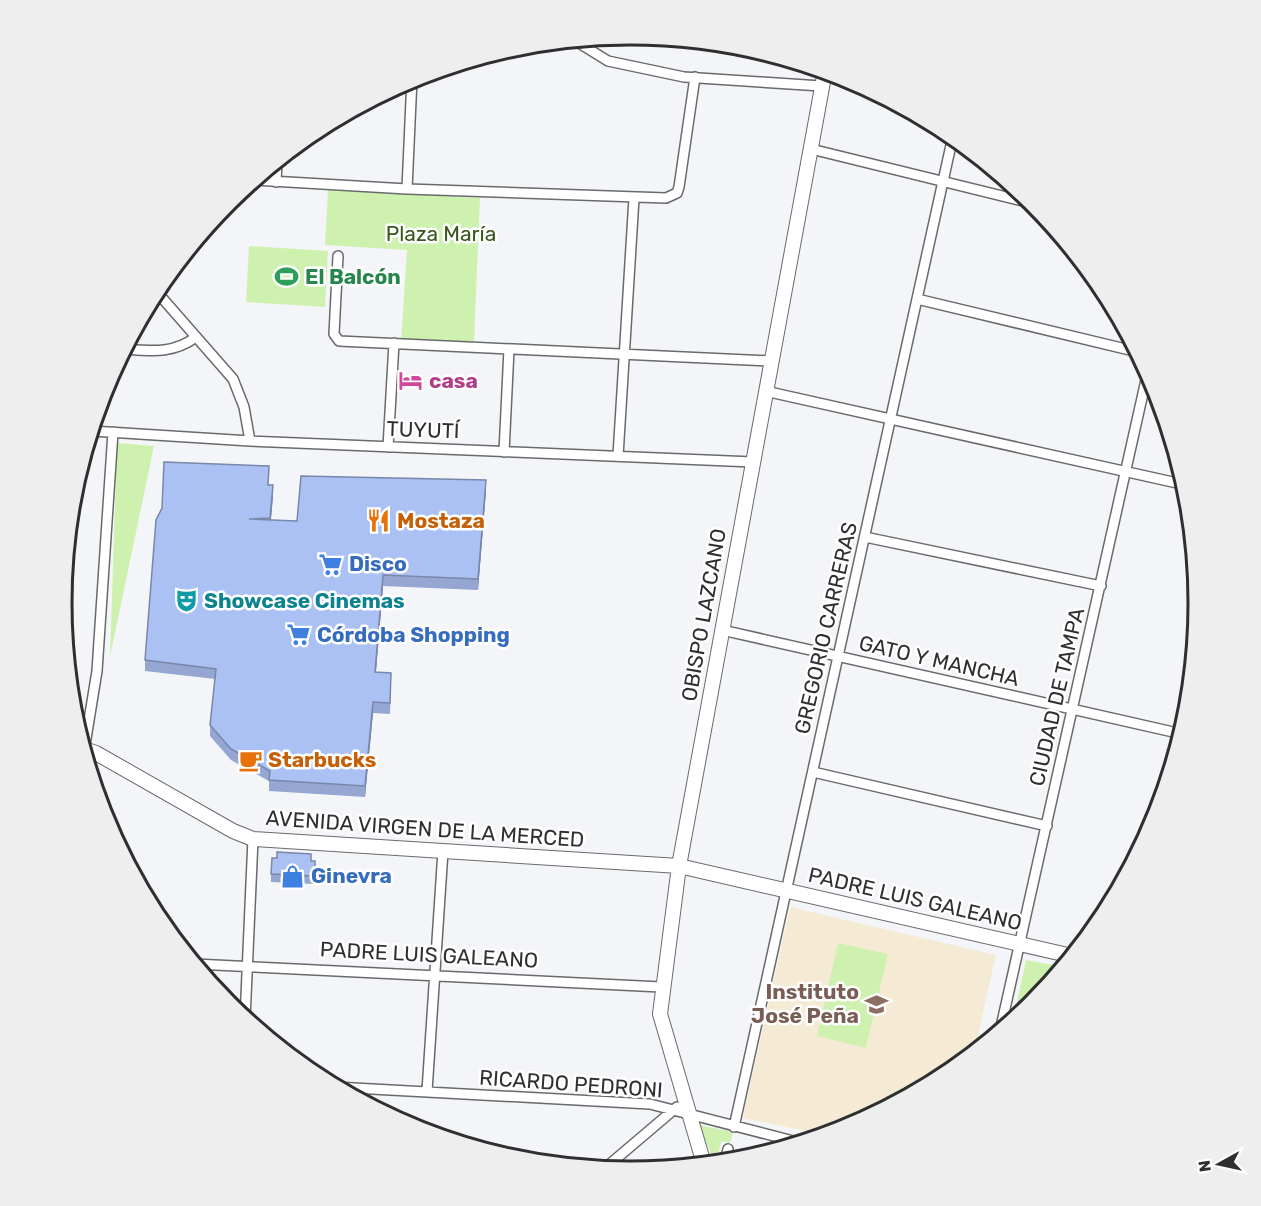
<svg xmlns="http://www.w3.org/2000/svg" width="1261" height="1206" viewBox="0 0 1261 1206" font-family="Rubik,sans-serif">
<rect width="100%" height="100%" fill="#f4f5f8"/>
<path fill="#f5ebd5" d="M 790,907 L 996,955 L 974,1053 L 946,1076 L 848,1128 L 825,1135 L 743,1118 Z"/>
<path fill="#cff1b0" d="M 328,190 L 480,198 L 474,344 L 401,343 L 407,250 L 325,245 Z
M 249,246 L 328,251 L 325,307 L 246,302 Z
M 117,443 L 154,446 L 110,657 Z
M 838,943 L 888,954 L 866,1048 L 817,1036 Z
M 1026,960 L 1063,967 L 1032,1005 L 1013,1021 Z
M 699,1125 L 733,1132 L 730,1143 L 722,1141 L 715,1163 Z"/>
<g fill="none" stroke-linecap="round" stroke-linejoin="round">
<defs>
<path id="minor" d="M 574,40 L 608,61 L 684,77 L 821,86
M 811,149 L 1035,204
M 254,180 L 407,189 L 666,198 L 677,193 L 679,187 L 695,77
M 276,182 L 277,161
M 407,189 L 412,78
M 338,256 L 334,334 L 339,341 L 771,361
M 156,291 L 233,379 L 244,407 L 250,441
M 917,299 L 1138,352
M 125,349 C 152,351 173,354 196,337
M 765,391 L 1186,485
M 92,431 L 250,441 L 753,462
M 388,447 L 394,343
M 504,452 L 509,349
M 618,456 L 634,198
M 865,537 L 1101,586
M 722,630 L 1182,734
M 84,751 L 97,671 L 113,432
M 813,772 L 1047,826
M 195,964 L 661,987
M 245,1019 L 253,839
M 1000,1031 L 1148,371
M 335,1087 L 650,1104 L 801,1143
M 427,1091 L 443,851
M 734,1127 L 953,136
M 725,1162 L 728,1149
M 604,1169 L 677,1107"/>
<path id="secondary" d="M 84,749 L 96,753 L 233,831 L 253,839 L 679,866 L 1072,956
M 704,1164 L 660,1014 L 679,866 L 825,71"/>
</defs>
<use href="#minor" stroke="#696a6c" stroke-width="12"/>
<use href="#secondary" stroke="#696a6c" stroke-width="16"/>
<use href="#minor" stroke="#fff" stroke-width="9"/>
<use href="#secondary" stroke="#fff" stroke-width="14"/>
</g>
<path fill="#94a6d1" d="M 486,491 L 478,590 L 383,586 L 376,672 L 391,684 L 390,714 L 373,713 L 365,797 L 269,791 L 269,781 L 231,760 L 210,736 L 210,725 L 215,679 L 145,671 L 145,660 L 273,496 L 271,520 L 297,521 Z
M 277,858 L 315,861 L 315,884 L 271,882 L 271,874 Z"/>
<path fill="#7887aa" d="M 486,480 L 486,491 L 478,590 L 478,579 Z
M 273,485 L 273,496 L 270,529 L 270,518 Z
M 383,575 L 383,586 L 375,683 L 375,672 Z
M 373,702 L 373,713 L 365,797 L 365,786 Z"/>
<path fill="#acc1f3" stroke="#7887aa" stroke-width="1.5" d="M 164,462 L 269,466 L 268,485 L 273,485 L 270,518 L 249,519 L 297,521 L 301,476 L 486,480 L 478,579 L 383,575 L 375,672 L 391,673 L 390,703 L 373,702 L 365,786 L 269,780 L 270,771 L 231,749 L 210,725 L 216,669 L 145,660 L 156,520 L 162,508 Z
M 277,852 L 311,854 L 311,861 L 315,861 L 315,876 L 271,874 L 272,858 L 277,858 Z"/>
<defs>
<symbol id="stadium-bare" viewBox="-9 -9 18 18"><path d="M0-5a6.5 5 0 1 0 0 10a6.5 5 0 1 0 0-10ZM-3.5-1.8h7v3.6h-7Z" fill="#2e9e5b" stroke="#fff" stroke-width="2.5" paint-order="stroke"/></symbol>
<symbol id="hotel-bare" viewBox="-9 -9 18 18"><path d="M-6-4.5h1.5V1H6V5H4.5V3h-9V5H-6ZM-4 0a1.8 1.8 0 1 1 3.6 0ZM.5 0V-2.5h3Q6-2.5 6 0Z" fill="#d1479c" stroke="#fff" stroke-width="2.5" paint-order="stroke"/></symbol>
<symbol id="restaurant-bare" viewBox="-9 -9 18 18"><path d="M-5-6h1v4h1v-4h1v4h1v-4h1v5L-1.5 .5V6h-2V.5L-5-1ZM5-6V6H3V1.5H1.5Q1.5-4 5-6Z" fill="#e8710a" stroke="#fff" stroke-width="2.5" paint-order="stroke"/></symbol>
<symbol id="supermarket-bare" viewBox="-9 -9 18 18"><path d="M-6-5.5h2.5l.6 2H6L4.5 2H-2.5L-4.4-4H-6ZM-1.5 3.2a1.3 1.3 0 1 0 .1 0ZM3 3.2a1.3 1.3 0 1 0 .1 0Z" fill="#3f7fe0" stroke="#fff" stroke-width="2.5" paint-order="stroke"/></symbol>
<symbol id="theatre-bare" viewBox="-9 -9 18 18"><path d="M-5-5.5Q0-4 5-5.5V0Q5 5 0 6Q-5 5-5 0ZM-3.3-2.5H-1v1.5H-3.3ZM1-2.5H3.3v1.5H1ZM-2.8 1Q0 5.5 2.8 1Z" fill="#0f9aa8" stroke="#fff" stroke-width="2.5" paint-order="stroke"/></symbol>
<symbol id="cafe-bare" viewBox="-9 -9 18 18"><path d="M-5.5-4.5H6V0H3Q3 3.5 0 3.5H-2.5Q-5.5 3.5-5.5 0ZM3-3.2v2h1.7v-2ZM-6 4.5H4V6H-6Z" fill="#e8710a" stroke="#fff" stroke-width="2.5" paint-order="stroke"/></symbol>
<symbol id="shop-bare" viewBox="-9 -9 18 18"><path d="M-5-2.5h2.3a2.7 3.5 0 0 1 5.4 0H5L5.5 6h-11ZM-1.5-2.5h3a1.5 2.3 0 0 0-3 0Z" fill="#3f7fe0" stroke="#fff" stroke-width="2.5" paint-order="stroke"/></symbol>
<symbol id="school-bare" viewBox="-9 -9 18 18"><path d="M0-5L7-2L0 1L-7-2ZM-4 1L0 2.5L4 1V4Q0 6-4 4Z" fill="#8d6e63" stroke="#fff" stroke-width="2.5" paint-order="stroke"/></symbol>
</defs>
<g fill-rule="evenodd">
<use href="#stadium-bare" x="270" y="260" width="33" height="33"/>
<use href="#hotel-bare" x="394" y="364" width="33" height="33"/>
<use href="#restaurant-bare" x="362" y="504" width="33" height="33"/>
<use href="#supermarket-bare" x="314" y="548" width="33" height="33"/>
<use href="#theatre-bare" x="170" y="584" width="33" height="33"/>
<use href="#supermarket-bare" x="282" y="618" width="33" height="33"/>
<use href="#cafe-bare" x="234" y="744" width="33" height="33"/>
<use href="#shop-bare" x="276" y="860" width="33" height="33"/>
<use href="#school-bare" x="860" y="988" width="33" height="33"/>
</g>
<g text-anchor="middle" stroke-width="5" stroke-linejoin="round" paint-order="stroke">
<g font-size="21" fill="#3b561a" stroke="#fff">
<text x="441" y="241">Plaza María</text>
</g>
<g font-size="21" font-weight="bold" fill="#27864d" stroke="#fff" text-anchor="start">
<text x="305" y="284">El Balcón</text>
</g>
<g font-size="21" font-weight="bold" fill="#b23c85" stroke="#fff" text-anchor="start">
<text x="429" y="388">casa</text>
</g>
<g font-size="21" fill="#2f2f30" stroke="#fff">
<text transform="translate(423 430) rotate(2)" y="7">TUYUTÍ</text>
<text transform="translate(704 615) rotate(-80)" y="7">OBISPO LAZCANO</text>
<text transform="translate(826 628) rotate(-77)" y="7">GREGORIO CARRERAS</text>
<text transform="translate(939 661) rotate(13)" y="7">GATO Y MANCHA</text>
<text transform="translate(1057 697) rotate(-77)" y="7">CIUDAD DE TAMPA</text>
<text transform="translate(425 829) rotate(4)" y="7">AVENIDA VIRGEN DE LA MERCED</text>
<text transform="translate(915 899) rotate(13)" y="7">PADRE LUIS GALEANO</text>
<text transform="translate(429 955) rotate(3)" y="7">PADRE LUIS GALEANO</text>
<text transform="translate(571 1084) rotate(4)" y="7">RICARDO PEDRONI</text>
</g>
<g font-size="21" font-weight="bold" fill="#c56008" stroke="#fff" text-anchor="start">
<text x="397" y="528">Mostaza</text>
<text x="268" y="767">Starbucks</text>
</g>
<g font-size="21" font-weight="bold" fill="#366cbe" stroke="#fff" text-anchor="start">
<text x="349" y="571">Disco</text>
<text x="317" y="642">Córdoba Shopping</text>
<text x="311" y="883">Ginevra</text>
</g>
<g font-size="21" font-weight="bold" fill="#0d838f" stroke="#fff" text-anchor="start">
<text x="204" y="608">Showcase Cinemas</text>
</g>
<g font-size="21" font-weight="bold" fill="#785e54" stroke="#fff" text-anchor="end">
<text x="859" y="999">Instituto<tspan x="859" dy="24">José Peña</tspan></text>
</g>
</g>
<path d="M0 0H1261V1206H0ZM72 603a558 558 0 1 1 1116 0a558 558 0 1 1-1116 0Z" fill="#eee" fill-rule="evenodd"/>
<path fill="none" stroke="#2f2f30" stroke-width="3" d="M72 603a558 558 0 1 1 1116 0a558 558 0 1 1-1116 0Z"/>
<g transform="translate(1219 1164) rotate(262)" stroke="#ffffff" stroke-width="4.5" paint-order="stroke">
<path d="M0-4.5L10 22L0 15L-10 22Z" fill="#2f2f30"/>
<text y="-9" font-size="16" font-weight="bold" text-anchor="middle" fill="#2f2f30">N</text>
</g>
</svg>
